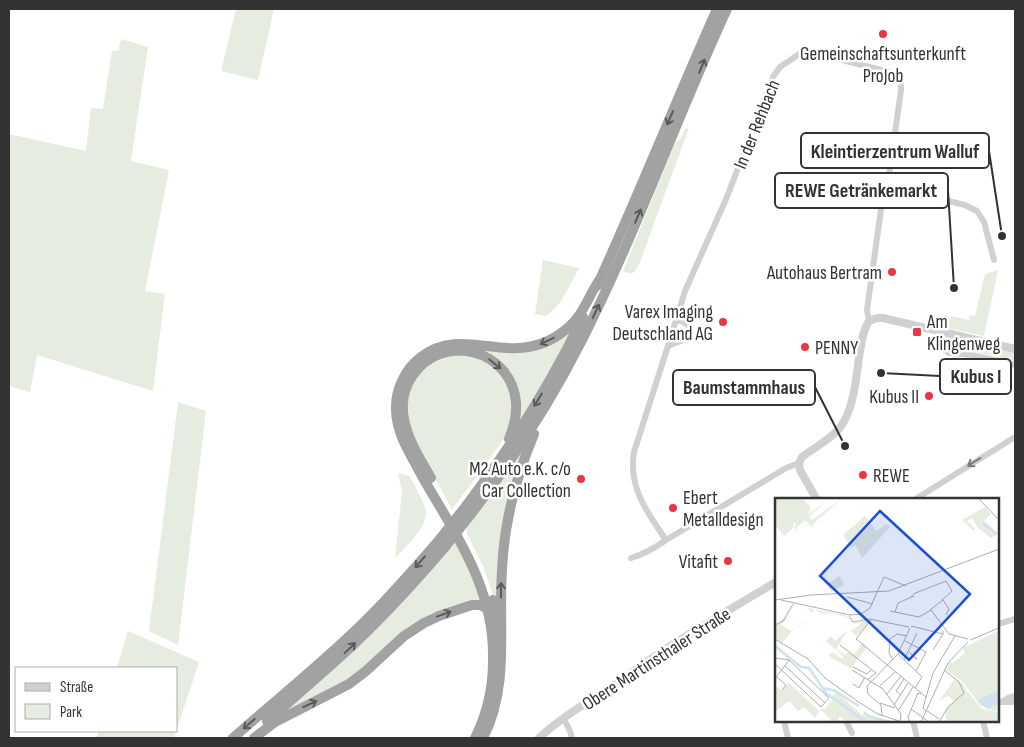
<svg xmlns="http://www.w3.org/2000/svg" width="1024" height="747" viewBox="0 0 1024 747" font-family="'Sofia Sans Condensed',sans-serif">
<rect width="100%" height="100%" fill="#fff"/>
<path fill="#e6ecdf" d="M 236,9 L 274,9 L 258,80 L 221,71 Z
M 121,39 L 148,47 L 131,161 L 169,170 L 145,291 L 165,294 L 153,391 L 37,355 L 30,392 L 9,386 L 9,134 L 86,151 L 91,108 L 103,109 L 112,51 L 118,51 Z
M 689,128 L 640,262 C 635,271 634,277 623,271 L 675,143 L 681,138 L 685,129 Z
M 543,260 L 579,268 C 569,286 563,304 546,316 L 535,314 Z
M 998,270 L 984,336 L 942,327 L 944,322 L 949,323 L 951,316 L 969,320 L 970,315 L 975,316 L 985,274 Z
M 575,324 L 545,380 L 517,426 L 515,386 L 475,349 L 523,351 Z
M 950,338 L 1015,352 L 1015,361 L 974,352 L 949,350 L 947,342 Z
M 452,353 L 483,358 L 505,378 L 514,408 L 508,433 L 477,476 L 452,509 L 412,438 L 405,401 L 419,370 Z
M 178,402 L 206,411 L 178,645 L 149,631 Z
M 522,448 L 524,453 L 497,607 L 484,568 L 467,534 L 466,526 Z
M 398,473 L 410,476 C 414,486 425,502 426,512 C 427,528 405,547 395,558 L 402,492 Z
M 457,540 L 484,603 L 446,610 L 348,681 L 281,716 Z
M 128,631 L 199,662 L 174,738 L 96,738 L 99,731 L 176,731 L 176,668 L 117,668 Z"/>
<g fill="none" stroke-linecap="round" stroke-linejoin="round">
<path stroke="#d0d0d0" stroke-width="6" d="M 676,320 L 685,291 L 727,197 L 773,77 L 780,67 L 789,61 L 799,54 L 811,52 L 889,72 L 898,79 L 901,85 L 901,90 L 887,190
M 869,321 L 867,310 L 883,195 C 885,191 888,188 893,188 L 965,205 L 977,211 L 984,222 L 994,260
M 938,331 L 939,342 L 945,350 L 949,353 L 971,355 L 1015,365
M 914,500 L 1015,437
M 666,540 C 647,512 628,487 634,452 L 668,346 L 686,339 L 691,331 C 690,323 683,321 676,320 L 668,346
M 631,558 C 644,554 655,548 666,540 L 786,468 L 799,463
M 998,624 L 1015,619
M 1003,701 L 1008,698 L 1015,696
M 998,702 L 1015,702
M 564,719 L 570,731 L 572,738
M 784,721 L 788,738
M 846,721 L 852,733
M 913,721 L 917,738
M 983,721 L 987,738"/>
<path stroke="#d0d0d0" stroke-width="8" d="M 817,500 L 800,470 L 799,463 L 802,457 C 814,448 829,440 839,429 C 855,409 856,375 860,351 C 862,340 863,330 869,321 L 877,318 L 883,318 L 1015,349
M 539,738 C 561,717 589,702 614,685 C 628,676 641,665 655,656 C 694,630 735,606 776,582"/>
<path stroke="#a2a2a2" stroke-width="10" d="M 597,286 C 639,194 676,101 717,9
M 431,478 C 421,460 408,441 404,419 C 401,404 404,388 413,375 C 443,332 511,349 516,402 C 517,415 514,427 509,439
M 466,506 C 511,447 551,384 583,317
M 471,514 C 513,460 550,403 581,342 C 636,234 676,119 727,9
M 493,600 L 501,638
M 267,721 C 296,696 325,671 353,645 C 386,614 416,581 445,547
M 233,738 C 276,700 321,664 362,624 C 390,597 415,568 440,539
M 254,738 L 275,722 L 349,684 L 366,671 L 404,636 L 424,623 L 439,616 L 472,605 L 480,605 L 488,609
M 475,738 C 487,714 493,688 493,661 C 495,589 457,537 423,478 C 416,465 409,453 403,440 C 395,421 393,400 402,381 C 406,372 413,363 421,357 C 460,327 500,360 543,343 C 559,337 575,324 583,309 C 589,299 593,289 600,279
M 483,738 C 510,686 498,626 502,570 C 504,522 516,477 534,434"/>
<path stroke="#a2a2a2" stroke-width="10" d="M 440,539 L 466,506
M 445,547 L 471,514"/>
</g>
<defs><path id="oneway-shaft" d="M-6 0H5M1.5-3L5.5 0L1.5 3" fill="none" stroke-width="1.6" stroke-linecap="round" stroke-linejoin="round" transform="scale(1.25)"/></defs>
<g stroke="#5a5a5a">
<use href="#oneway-shaft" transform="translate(702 66) rotate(-67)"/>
<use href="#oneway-shaft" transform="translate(670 118) rotate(113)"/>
<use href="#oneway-shaft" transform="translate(638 216) rotate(-67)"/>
<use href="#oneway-shaft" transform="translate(596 311) rotate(-65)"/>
<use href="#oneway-shaft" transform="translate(547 341) rotate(155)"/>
<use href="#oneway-shaft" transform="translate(495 364) rotate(39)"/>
<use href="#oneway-shaft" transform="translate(538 400) rotate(121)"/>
<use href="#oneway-shaft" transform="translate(420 562) rotate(131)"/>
<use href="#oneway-shaft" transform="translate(501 590) rotate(-90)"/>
<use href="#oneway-shaft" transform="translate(444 614) rotate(-20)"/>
<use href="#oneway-shaft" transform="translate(350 648) rotate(-43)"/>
<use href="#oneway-shaft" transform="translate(310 704) rotate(-25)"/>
<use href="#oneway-shaft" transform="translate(249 724) rotate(139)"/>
</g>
<use stroke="#7a7a7a" href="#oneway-shaft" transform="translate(974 462) rotate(148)"/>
<g fill="#e63946" stroke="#fff" stroke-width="2">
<circle cx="883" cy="34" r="5"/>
<circle cx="892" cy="272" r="5"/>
<circle cx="723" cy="322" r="5"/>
<rect x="912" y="327" width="10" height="10" rx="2.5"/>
<circle cx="805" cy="347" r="5"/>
<circle cx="929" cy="396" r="5"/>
<circle cx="863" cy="475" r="5"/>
<circle cx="581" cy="479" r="5"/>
<circle cx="673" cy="508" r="5"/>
<circle cx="728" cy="561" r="5"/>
</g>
<g text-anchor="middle" stroke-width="5" stroke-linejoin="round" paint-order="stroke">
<g font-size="19" fill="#333" stroke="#fff" text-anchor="end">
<text x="883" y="60" text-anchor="middle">Gemeinschaftsunterkunft<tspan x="883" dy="22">ProJob</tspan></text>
<text x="882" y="279">Autohaus Bertram</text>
<text x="713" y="318">Varex Imaging<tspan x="713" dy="22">Deutschland AG</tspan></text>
<text x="927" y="328" text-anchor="start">Am<tspan x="927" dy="22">Klingenweg</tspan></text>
<text x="815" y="354" text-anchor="start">PENNY</text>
<text x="919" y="403">Kubus II</text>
<text x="571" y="475">M2 Auto e.K. c/o<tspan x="571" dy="22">Car Collection</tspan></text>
<text x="873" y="482" text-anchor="start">REWE</text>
<text x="683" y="504" text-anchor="start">Ebert<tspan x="683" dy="22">Metalldesign</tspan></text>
<text x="718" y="568">Vitafit</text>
</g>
<g font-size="19" fill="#333" stroke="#fff">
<text transform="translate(756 124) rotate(-68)" y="7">In der Rehbach</text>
<text transform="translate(656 658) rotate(-33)" y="7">Obere Martinsthaler Straße</text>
</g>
</g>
<g transform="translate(775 498)">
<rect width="224" height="224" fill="#fff"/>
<path d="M 0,0 L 26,0 L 35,8 L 34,16 L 56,0 L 34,18 L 37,22 L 68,0 L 38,26 L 38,30 L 30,22 L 21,30 L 23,37 L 19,29 L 22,26 L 18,25 L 18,30 L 9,38 L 0,27 ZM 210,9 L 216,16 L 209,22 L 223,36 L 216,40 L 203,30 L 197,20 L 192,23 L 200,31 L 198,32 L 187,22 ZM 90,18 L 101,33 L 111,26 L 115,29 L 87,60 L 80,47 L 76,50 L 68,37 ZM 65,78 L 69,87 L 56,94 L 52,86 ZM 19,107 L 48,113 L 47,115 L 50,115 L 49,113 L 70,117 L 73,119 L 76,124 L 79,125 L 93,122 L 92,128 L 81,138 L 76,133 L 88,124 L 79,126 L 75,123 L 72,119 L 56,115 L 47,116 L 39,111 L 37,115 L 23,130 L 17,122 L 23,129 L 37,115 L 33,110 L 20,107 L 11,117 ZM 11,118 L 13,120 L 6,127 L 17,133 L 7,145 L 0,140 L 0,128 ZM 73,132 L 61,151 L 71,157 L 73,154 L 78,157 L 88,145 L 92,149 L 76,171 L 54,158 L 57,154 L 67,161 L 69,159 L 51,143 L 56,138 L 60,143 ZM 224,132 L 224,212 L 219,213 L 205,207 L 188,184 L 171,172 L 175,164 L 178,165 L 190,155 L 188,150 ZM 179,182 L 187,185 L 192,192 L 190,195 L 193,194 L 207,211 L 224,214 L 224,224 L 171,224 L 170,213 L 179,203 L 173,198 L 164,203 ZM 14,185 L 44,213 L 40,220 L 29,209 L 23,213 L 14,203 L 1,213 L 0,191 L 2,189 L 7,192 ZM 62,195 L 87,217 L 90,215 L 110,224 L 72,224 L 65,218 L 63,221 L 65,224 L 55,224 L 55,220 L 45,211 L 50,211 L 57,202 L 61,204 L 54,199 Z" fill="#e6ecdf"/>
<path d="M 224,192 L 224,198 L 207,206 L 224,199 L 224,206 L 212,211 L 207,207 L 203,202 Z" fill="#cfe2ee"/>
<path fill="none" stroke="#cfe2ee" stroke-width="2.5" d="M 208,26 L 222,36M 0,148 L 26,169 L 34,170 L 51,195 L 91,224M 47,190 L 58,192 L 84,208M 89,214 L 93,218 L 115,224"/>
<path fill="none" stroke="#adadad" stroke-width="1" d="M 203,0 L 224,22M 138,96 L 171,83 L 177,93 L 167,102M 72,99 L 98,106M 0,102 L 36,97 L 114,93 L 224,51M 6,102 L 75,117M 155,112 L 168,102 L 174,111 L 171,117M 115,113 L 144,119 L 156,112 L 174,136 L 193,141M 120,114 L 123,105 L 139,98 L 136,98M 75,117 L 86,116 L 95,110 L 109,79 L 131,88M 74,118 L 78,124 L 94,121 L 134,129M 96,122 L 81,141 L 151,199M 0,127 L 8,123 L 18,106M 136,128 L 168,136 L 168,132M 0,141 L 33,161 L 50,180 L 85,205 L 103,216 L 127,224M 195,142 L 224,130M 130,143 L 151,154 L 141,173M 65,147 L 101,175 L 93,181M 158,152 L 168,136M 134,154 L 140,160 L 142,161 L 136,156M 123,156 L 147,179 L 140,190M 0,160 L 14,162 L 54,200 L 46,209 L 0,166M 118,162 L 114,155 L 115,141 L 122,136 L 132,138M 129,162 L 142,135M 10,168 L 50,205M 78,169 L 92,176 L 97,171M 77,172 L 108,191 L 126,216 L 125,223M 2,179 L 11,187 L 7,192M 0,181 L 14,162M 78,186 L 84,190 L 90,179M 105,188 L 120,174M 112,196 L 126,178M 126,197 L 121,193 L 129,181M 105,205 L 120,210M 119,207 L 133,185M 136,211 L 154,224M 151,212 L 164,221M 123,213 L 138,189M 151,213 L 148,210 L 158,175 L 180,138M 107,217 L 106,207 L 93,196 L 92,188 L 123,156 L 135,130M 135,224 L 133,219 L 143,195 L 146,196M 146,224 L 173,165 L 193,144M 164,224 L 173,209 L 189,195 L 184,184 L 169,172"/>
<path fill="#1d4ed8" fill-opacity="0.15" stroke="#1d4ed8" stroke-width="2.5" d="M 105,13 L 195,96 L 134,162 L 45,78 Z"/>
<rect width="224" height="224" fill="none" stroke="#333" stroke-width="2.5"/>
</g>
<path fill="none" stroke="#333" stroke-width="2" d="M1002 236L989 151M954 288L948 190M881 373L940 376M845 446L815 387"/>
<g fill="#333" stroke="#fff" stroke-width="2">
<circle cx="1002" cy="236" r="5"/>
<circle cx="954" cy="288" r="5"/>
<circle cx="881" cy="373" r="5"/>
<circle cx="845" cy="446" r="5"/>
</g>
<g fill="#fff" stroke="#333" stroke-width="2">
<rect x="801" y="133" width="188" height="35" rx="5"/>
<rect x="775" y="173" width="173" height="35" rx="5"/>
<rect x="940" y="359" width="71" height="35" rx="5"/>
<rect x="673" y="370" width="142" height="35" rx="5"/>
</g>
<g font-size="20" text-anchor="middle" font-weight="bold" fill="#333">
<text x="895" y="158">Kleintierzentrum Walluf</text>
<text x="861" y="197">REWE Getränkemarkt</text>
<text x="976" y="383">Kubus I</text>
<text x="744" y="394">Baumstammhaus</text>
</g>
<rect width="1024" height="747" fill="none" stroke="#333333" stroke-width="20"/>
<rect x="15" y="667" width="162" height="65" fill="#ffffff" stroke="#adadad"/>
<rect x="25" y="683" width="25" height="8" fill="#d0d0d0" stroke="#adadad"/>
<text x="60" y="692" font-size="15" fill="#333333">Straße</text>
<rect x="25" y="704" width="25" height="15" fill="#e6ecdf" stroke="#adadad"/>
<text x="60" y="717" font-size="15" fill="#333333">Park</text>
</svg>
